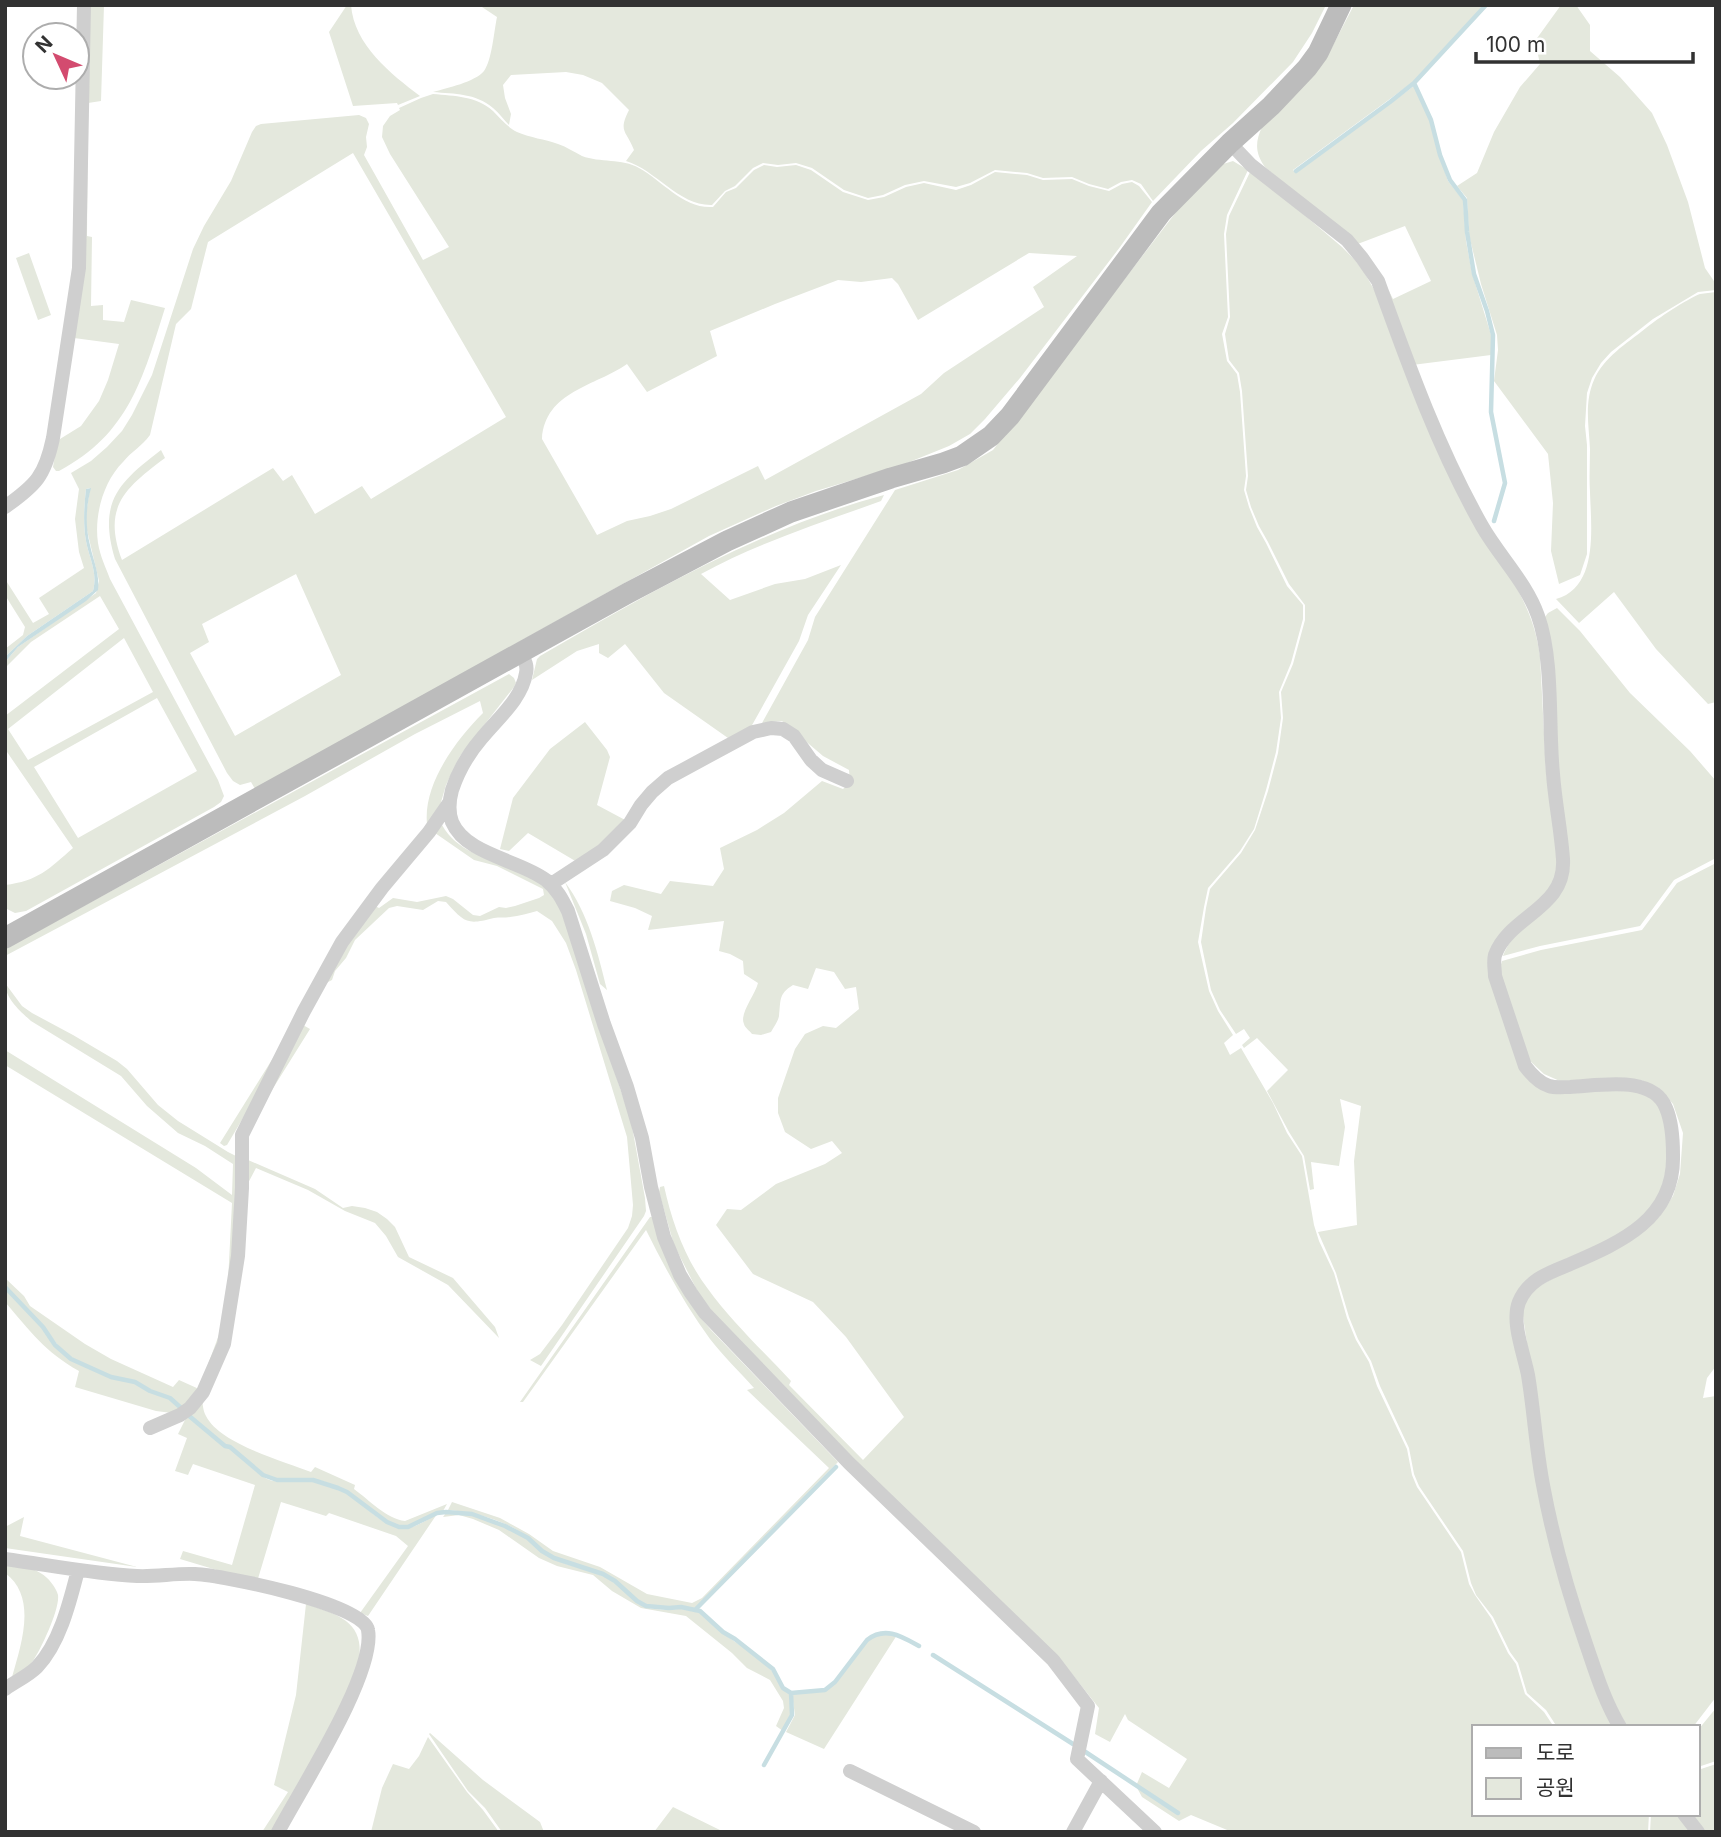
<svg xmlns="http://www.w3.org/2000/svg" width="1721" height="1837" viewBox="0 0 1721 1837" font-family="Inter,'Noto Sans KR',sans-serif">
<rect width="100%" height="100%" fill="#fff"/>
<path fill="#e4e8dd" fill-rule="evenodd" d="M 88,5 L 104,5 L 101,101 L 88,103 L 87,236 L 92,237 L 91,306 L 103,305 L 103,320 L 124,322 L 131,300 L 165,308 C 143,378 129,434 59,471 L 56,471 L 53,467 L 57,444 L 60,439 L 81,426 L 99,401 L 108,380 L 119,344 L 74,338 Z
M 347,5 L 351,5 C 354,45 391,74 420,96 L 398,105 L 397,103 L 353,106 L 329,32 Z
M 479,5 L 1326,5 L 1312,33 L 1293,62 L 1233,123 L 1201,151 L 1153,201 L 1141,184 L 1132,180 L 1121,182 L 1108,189 L 1089,184 L 1072,177 L 1043,178 L 1027,173 L 995,170 L 970,183 L 956,187 L 924,181 L 905,185 L 883,195 L 868,198 L 844,190 L 812,168 L 796,163 L 778,165 L 763,163 L 753,168 L 735,186 L 725,191 L 712,205 C 679,206 656,170 626,161 L 634,150 C 626,130 618,132 629,110 L 602,83 L 583,75 L 566,72 L 511,75 L 503,85 L 505,98 L 511,114 L 509,125 C 504,120 499,113 493,108 C 475,93 455,94 433,92 C 447,88 475,82 484,71 C 492,60 494,31 497,17 Z
M 1354,5 L 1484,5 L 1413,82 L 1293,170 L 1296,173 L 1414,86 L 1430,121 L 1440,157 L 1448,181 L 1463,200 L 1466,241 L 1472,273 L 1492,338 L 1491,355 L 1412,365 L 1388,289 L 1393,299 L 1431,281 L 1405,226 L 1355,245 L 1265,167 C 1255,153 1255,142 1262,127 L 1331,49 Z
M 1561,5 L 1576,5 L 1590,25 L 1590,51 L 1620,77 L 1652,113 L 1667,145 L 1688,202 L 1705,268 L 1716,284 L 1716,290 L 1698,292 L 1653,319 L 1611,352 L 1601,363 L 1592,378 L 1587,393 L 1585,426 L 1587,445 L 1587,554 L 1580,575 L 1559,584 L 1551,551 L 1553,503 L 1548,454 L 1494,381 L 1498,350 L 1497,335 L 1481,284 L 1469,235 L 1467,198 L 1457,186 L 1477,173 L 1494,132 L 1520,87 L 1540,64 L 1535,41 Z
M 433,94 C 455,96 476,96 493,111 C 501,119 507,127 517,132 C 531,138 544,139 558,144 C 567,147 574,152 582,156 C 600,163 622,158 639,168 C 663,181 683,209 713,207 L 726,192 L 736,188 L 754,170 L 764,165 L 777,167 L 796,165 L 811,170 L 843,192 L 868,200 L 884,197 L 906,187 L 924,183 L 956,190 L 971,185 L 995,172 L 1027,175 L 1043,180 L 1072,179 L 1089,186 L 1109,191 L 1122,184 L 1132,182 L 1139,186 L 1152,202 L 1120,247 L 1020,378 L 985,419 L 970,434 L 949,446 L 902,465 L 816,491 L 776,506 L 709,536 L 255,789 L 251,782 L 240,785 L 233,781 L 227,773 L 115,559 C 98,502 118,483 161,450 L 165,458 C 125,488 102,507 122,560 L 273,468 L 283,481 L 292,475 L 315,514 L 362,486 L 371,499 L 506,417 L 353,153 L 208,242 L 191,309 L 176,324 L 150,435 C 142,446 131,452 123,462 C 103,482 94,516 98,543 C 100,556 106,568 110,579 L 218,780 L 224,796 L 221,802 L 214,807 L 26,911 L 15,913 L 5,908 L 5,885 C 38,881 49,869 73,848 L 5,749 L 5,716 L 119,629 L 100,596 L 31,642 L 5,668 L 5,662 L 18,647 L 96,593 L 99,581 L 86,526 L 86,514 L 90,488 L 86,489 C 84,507 83,524 86,541 C 89,558 98,572 93,591 L 27,636 L 5,657 L 5,649 L 23,635 L 25,627 L 5,595 L 5,579 L 33,623 L 49,614 L 39,598 L 84,568 L 79,552 L 75,519 L 79,489 L 71,473 L 91,461 L 107,447 L 122,431 L 132,415 L 152,375 L 193,249 L 204,226 L 231,181 L 252,132 L 256,126 L 261,124 L 359,115 L 366,118 L 369,124 L 366,137 L 367,147 L 364,155 L 423,260 L 449,247 L 390,154 L 382,137 L 383,126 L 390,116 L 400,110 L 399,108 L 421,98 ZM 1029,253 L 1077,256 L 1033,287 L 1044,307 L 944,373 L 921,394 L 765,480 L 758,466 L 671,509 L 650,516 L 627,521 L 597,535 L 542,439 C 545,391 596,386 627,364 L 647,392 L 717,356 L 710,331 L 775,304 L 838,280 L 861,282 L 892,278 L 898,284 L 918,320 ZM 296,574 L 341,675 L 235,736 L 190,653 L 209,642 L 202,624 ZM 124,638 L 153,692 L 28,760 L 8,729 ZM 157,698 L 197,771 L 78,838 L 34,767 Z
M 1233,161 L 1248,170 L 1227,215 L 1224,234 L 1228,317 L 1222,334 L 1227,361 L 1237,374 L 1240,392 L 1246,476 L 1244,490 L 1249,507 L 1257,527 L 1266,543 L 1287,586 L 1303,605 L 1303,619 L 1291,663 L 1279,692 L 1281,718 L 1276,752 L 1266,790 L 1254,829 L 1240,851 L 1208,888 L 1204,907 L 1198,942 L 1209,991 L 1218,1011 L 1233,1035 L 1224,1043 L 1230,1055 L 1241,1048 L 1273,1103 L 1287,1133 L 1302,1156 L 1314,1225 L 1319,1241 L 1334,1273 L 1347,1318 L 1356,1340 L 1369,1362 L 1377,1386 L 1407,1449 L 1412,1475 L 1417,1487 L 1461,1552 L 1469,1584 L 1475,1595 L 1491,1618 L 1508,1653 L 1516,1664 L 1525,1694 L 1544,1712 L 1554,1727 L 1474,1727 L 1474,1814 L 1649,1814 L 1648,1832 L 1232,1832 L 1191,1815 L 1179,1821 L 1142,1797 L 1136,1786 L 1142,1772 L 1169,1788 L 1187,1759 L 1128,1720 L 1125,1714 L 1110,1742 L 1095,1734 L 1099,1708 L 1068,1669 L 859,1464 L 718,1319 L 699,1294 L 674,1245 L 659,1192 L 660,1187 L 664,1186 C 672,1222 685,1259 708,1289 C 732,1322 763,1351 791,1381 L 789,1385 L 863,1460 L 904,1417 L 846,1337 L 813,1302 L 753,1274 L 716,1225 L 727,1209 L 741,1210 L 776,1184 L 825,1164 L 842,1153 L 832,1141 L 811,1149 L 785,1132 L 778,1113 L 778,1098 L 795,1049 L 805,1034 L 823,1026 L 836,1028 L 859,1009 L 856,987 L 845,989 L 834,972 L 816,968 L 808,989 L 793,985 C 778,994 781,1001 779,1016 C 778,1021 774,1027 771,1032 L 761,1035 L 752,1034 C 749,1030 745,1028 744,1024 C 739,1014 755,995 758,983 L 744,974 L 743,961 L 730,954 L 719,951 L 724,921 L 648,930 L 652,916 L 635,908 L 610,901 L 612,891 L 624,885 L 661,894 L 670,881 L 713,886 L 724,869 L 720,848 L 757,830 L 784,813 L 822,781 L 843,789 L 850,782 L 849,770 L 823,756 L 782,721 L 762,723 L 808,640 L 815,617 L 895,490 L 958,470 L 993,450 L 1180,207 L 1220,165 Z
M 1251,170 L 1342,247 L 1355,260 L 1364,272 L 1380,300 L 1508,572 C 1525,603 1535,621 1540,656 L 1546,772 L 1558,848 L 1556,883 L 1491,950 L 1536,1083 L 1631,1090 L 1652,1096 L 1666,1118 L 1669,1175 L 1657,1200 L 1633,1227 L 1517,1293 L 1538,1486 L 1615,1727 L 1557,1727 L 1546,1710 L 1527,1693 L 1518,1663 L 1510,1652 L 1493,1617 L 1476,1595 L 1471,1583 L 1463,1551 L 1419,1486 L 1414,1474 L 1409,1448 L 1380,1386 L 1371,1361 L 1358,1339 L 1349,1317 L 1336,1273 L 1318,1232 L 1357,1225 L 1354,1161 L 1361,1106 L 1340,1099 L 1345,1127 L 1339,1166 L 1311,1162 L 1314,1189 L 1310,1190 L 1304,1156 L 1289,1132 L 1267,1091 L 1288,1070 L 1257,1038 L 1244,1048 L 1242,1045 L 1250,1038 L 1244,1029 L 1236,1034 L 1220,1010 L 1211,990 L 1201,942 L 1206,908 L 1210,889 L 1241,853 L 1255,830 L 1268,791 L 1278,753 L 1283,718 L 1281,692 L 1293,664 L 1305,620 L 1305,605 L 1289,584 L 1268,542 L 1259,526 L 1251,507 L 1246,490 L 1248,476 L 1242,391 L 1239,373 L 1229,360 L 1225,334 L 1230,317 L 1226,234 L 1229,216 Z
M 29,253 L 51,315 L 38,320 L 16,258 Z
M 1716,292 L 1716,702 L 1708,704 L 1656,649 L 1614,592 L 1579,623 L 1556,599 C 1599,587 1591,527 1590,492 C 1589,477 1590,463 1590,449 C 1589,426 1584,403 1594,380 C 1604,357 1626,344 1646,328 C 1657,319 1687,299 1700,294 C 1705,293 1711,293 1716,292 Z
M 884,495 L 881,501 C 821,523 757,543 701,574 L 730,600 L 775,584 L 805,579 L 841,565 L 808,615 L 799,641 L 751,727 L 728,738 L 664,693 L 625,644 L 608,658 L 599,653 L 599,644 L 577,651 L 532,680 L 537,659 L 540,656 C 649,593 761,528 884,495 Z
M 1557,608 L 1580,631 L 1630,693 L 1690,751 L 1716,781 L 1716,858 L 1674,880 L 1640,926 L 1540,946 L 1503,956 C 1511,933 1542,909 1559,891 L 1558,772 L 1545,617 L 1548,613 Z
M 509,674 L 514,678 L 516,683 L 514,687 L 460,756 L 446,785 L 439,809 L 427,824 C 423,784 456,740 483,713 L 480,701 L 415,734 L 305,796 L 5,956 L 5,949 Z
M 585,722 L 607,750 L 610,757 L 597,805 L 627,821 L 616,835 L 577,862 L 528,833 L 509,851 L 500,849 L 513,798 L 550,749 Z
M 442,825 C 462,860 504,859 535,878 C 544,883 551,894 558,901 L 631,1121 L 645,1198 L 646,1211 L 644,1216 L 541,1366 L 530,1360 L 540,1354 L 562,1325 L 628,1228 L 632,1216 L 633,1205 L 627,1137 L 576,970 L 566,943 L 552,921 L 537,911 C 529,913 519,916 510,917 C 505,918 499,917 494,918 C 467,925 465,923 446,902 L 438,901 L 423,910 L 397,906 L 389,908 L 355,940 L 346,958 L 335,971 L 332,980 L 326,983 L 344,950 L 375,906 L 379,908 L 393,898 L 417,902 L 446,896 L 453,899 L 473,915 L 480,916 L 499,907 L 506,908 L 515,906 L 539,898 L 544,895 L 543,889 L 497,866 L 474,860 L 435,833 Z
M 1716,863 L 1716,1366 L 1707,1378 L 1703,1398 L 1716,1396 L 1716,1697 L 1693,1727 L 1626,1727 L 1604,1681 L 1554,1523 L 1522,1310 L 1531,1291 L 1659,1217 L 1673,1196 L 1680,1174 L 1683,1133 L 1673,1104 L 1659,1088 L 1641,1080 L 1562,1082 L 1544,1074 L 1529,1060 L 1501,976 L 1500,968 L 1502,961 L 1541,950 L 1642,930 L 1677,883 Z
M 565,882 C 588,913 598,953 607,990 L 600,984 L 586,934 Z
M 5,983 L 22,1006 L 32,1013 L 73,1035 L 117,1061 L 127,1069 L 158,1105 L 178,1121 L 228,1152 L 238,1157 C 241,1176 238,1197 237,1217 C 234,1270 232,1311 213,1361 C 206,1378 198,1395 184,1407 L 181,1407 L 170,1397 L 150,1390 L 135,1381 L 111,1376 L 82,1364 L 64,1353 L 43,1326 L 5,1286 L 5,1278 L 24,1296 L 30,1306 L 85,1344 L 111,1359 L 173,1387 L 179,1380 L 199,1389 L 224,1321 L 228,1282 L 232,1203 L 5,1065 L 5,1050 L 196,1168 L 232,1195 L 233,1164 L 205,1146 L 178,1133 L 147,1106 L 121,1076 L 31,1021 C 20,1011 5,998 5,983 Z
M 303,1025 L 310,1029 L 247,1130 Z
M 283,1042 L 246,1113 L 227,1145 L 224,1146 L 220,1143 Z
M 248,1160 L 315,1189 L 343,1208 L 352,1206 L 365,1208 L 377,1212 L 387,1219 L 395,1227 L 409,1257 L 453,1278 L 495,1327 L 499,1338 L 448,1285 L 398,1257 L 386,1236 L 375,1223 L 345,1211 L 308,1190 L 256,1168 L 246,1187 Z
M 650,1217 L 652,1217 L 700,1317 L 711,1330 L 838,1462 L 694,1609 C 678,1605 661,1610 646,1604 C 632,1599 624,1585 611,1578 C 594,1568 574,1566 555,1558 C 545,1553 538,1545 529,1538 C 507,1521 476,1512 448,1510 L 452,1502 L 500,1518 L 529,1534 L 553,1551 L 600,1567 L 647,1594 L 692,1603 L 702,1598 L 829,1468 L 747,1390 L 754,1388 C 740,1372 723,1356 710,1339 C 685,1305 665,1268 646,1230 L 523,1402 L 520,1402 Z
M 5,1289 L 42,1328 L 54,1346 L 70,1360 L 110,1378 L 134,1383 L 150,1392 L 169,1399 L 179,1408 L 172,1413 L 156,1411 L 75,1387 L 79,1371 C 45,1352 30,1331 5,1302 Z
M 202,1400 C 203,1405 203,1411 206,1416 C 220,1444 283,1461 311,1472 L 315,1467 L 355,1485 L 354,1489 C 369,1500 387,1519 405,1521 L 447,1504 L 443,1511 C 429,1513 417,1527 403,1526 C 377,1524 361,1496 339,1487 C 331,1484 321,1480 313,1479 C 299,1477 284,1480 269,1478 L 263,1474 L 231,1446 L 226,1445 L 189,1414 Z
M 187,1416 L 224,1447 L 230,1448 C 234,1453 262,1477 267,1479 C 279,1484 293,1481 306,1481 C 317,1480 332,1486 342,1491 C 363,1501 378,1525 402,1528 C 415,1529 426,1520 437,1514 L 368,1616 L 360,1613 L 408,1546 L 396,1536 L 329,1513 L 326,1516 L 281,1502 L 257,1582 L 180,1559 L 183,1551 L 232,1565 L 255,1485 L 193,1464 L 188,1475 L 175,1471 L 187,1438 L 178,1434 Z
M 446,1513 C 474,1513 503,1522 527,1539 C 535,1545 542,1553 552,1558 C 571,1568 593,1569 612,1581 C 624,1589 632,1602 646,1607 C 663,1613 682,1605 699,1612 C 706,1615 713,1625 719,1630 C 735,1643 755,1654 770,1669 C 778,1677 780,1687 789,1694 L 791,1714 L 783,1731 L 776,1726 L 784,1708 L 783,1701 L 770,1680 L 747,1668 L 732,1653 L 686,1616 L 641,1608 L 612,1591 L 593,1575 L 557,1566 L 539,1558 L 499,1530 L 473,1519 L 459,1515 L 443,1517 Z
M 24,1517 L 20,1536 L 137,1567 L 5,1548 L 5,1527 Z
M 5,1563 C 22,1565 43,1569 53,1585 C 55,1588 57,1591 58,1595 C 60,1609 41,1649 33,1661 C 28,1668 20,1673 12,1677 C 21,1645 38,1597 5,1573 Z
M 306,1604 C 326,1611 355,1617 359,1642 C 361,1653 358,1666 357,1677 L 275,1832 L 262,1832 L 288,1792 L 274,1785 L 296,1695 Z
M 884,1634 L 897,1635 L 824,1749 L 786,1732 L 795,1715 L 792,1694 L 826,1691 L 836,1682 L 867,1641 L 873,1637 Z
M 1716,1708 L 1716,1761 L 1698,1767 L 1698,1730 Z
M 430,1733 L 483,1780 L 540,1822 L 544,1832 L 502,1832 L 485,1808 L 468,1791 L 429,1734 Z
M 428,1737 L 467,1792 L 483,1810 L 499,1832 L 371,1832 L 382,1788 L 393,1764 L 409,1769 L 419,1756 Z
M 1716,1764 L 1716,1832 L 1706,1832 L 1692,1814 L 1698,1814 L 1698,1770 Z
M 673,1807 L 724,1832 L 654,1832 Z
M 1651,1814 L 1680,1814 L 1694,1832 L 1650,1832 Z"/>
<path fill="#c7dee2" d="M 91,488 C 86,507 85,525 90,545 C 93,560 100,574 98,590 L 86,601 L 18,647 L 5,662 L 5,657 L 27,636 L 93,591 C 98,572 89,558 86,541 C 83,524 84,506 86,489 Z"/>
<g fill="none" stroke-linecap="round" stroke-linejoin="round">
<path stroke="#c7dee2" stroke-width="4.5" d="M 1414,83 L 1431,120 L 1440,155 L 1450,180 L 1465,200 L 1467,232 L 1474,274 L 1487,311 L 1493,335 L 1491,412 L 1505,483 L 1494,521
M 1296,171 L 1390,102 L 1414,83 L 1486,5
M 5,1287 L 43,1327 L 55,1345 L 71,1359 L 111,1377 L 135,1382 L 150,1391 L 170,1398 L 180,1407
M 188,1415 L 225,1446 L 230,1447 L 263,1475 L 277,1480 L 313,1480 L 338,1488 L 347,1492 L 387,1522 L 399,1527 L 408,1527 L 437,1513 L 446,1512 L 472,1514 L 505,1526 L 528,1538 L 542,1551 L 554,1558 L 603,1574 L 615,1581 L 637,1601 L 646,1606 L 669,1608 L 681,1607 L 700,1611 L 723,1632 L 735,1639 L 773,1669 L 783,1688 L 791,1693 L 825,1690 L 835,1682 L 867,1640 C 885,1626 901,1636 919,1646
M 695,1610 L 836,1467
M 933,1655 L 1073,1744
M 1084,1751 L 1178,1813
M 764,1765 L 792,1715 L 791,1693"/>
<path stroke="#cfcfcf" stroke-width="14" d="M 1230,143 L 1251,165 L 1347,240 L 1362,258 L 1378,281 C 1408,364 1438,448 1482,526 C 1499,556 1526,582 1538,616 C 1554,661 1548,726 1553,774 C 1555,802 1561,830 1563,859 C 1566,909 1510,915 1495,955 C 1493,962 1495,969 1495,976 L 1525,1066 C 1531,1074 1539,1083 1549,1086 C 1555,1088 1563,1087 1570,1087 C 1598,1086 1653,1074 1666,1108 C 1672,1122 1673,1141 1673,1155 C 1675,1220 1619,1243 1568,1265 C 1548,1273 1528,1280 1519,1302 C 1511,1322 1524,1354 1528,1375 C 1534,1411 1536,1449 1543,1485 C 1553,1539 1568,1592 1586,1644 C 1596,1673 1604,1700 1620,1727
M 5,507 C 36,485 45,476 53,438 L 79,268 L 84,5
M 521,653 C 524,659 528,665 526,673 C 522,699 497,719 481,739 C 469,753 458,772 452,790 C 449,801 448,811 452,822 C 466,855 520,860 546,880 C 557,889 562,899 568,911 L 604,1024 L 627,1087 L 642,1138 L 651,1187 L 664,1237 L 680,1275 L 691,1293 L 705,1313 L 849,1463 L 1053,1660 L 1088,1706 L 1077,1759 L 1155,1832
M 551,884 L 603,850 L 630,823 L 641,805 L 652,792 L 668,778 L 753,732 L 771,728 L 783,729 L 794,736 L 811,760 L 822,770 L 847,781
M 150,1428 L 180,1415 L 190,1408 L 203,1392 L 224,1344 L 238,1256 L 242,1188 L 242,1135 L 304,1011 L 342,942 L 382,888 L 429,832 L 449,803
M 5,1559 C 49,1565 93,1574 137,1576 C 156,1577 176,1573 195,1574 C 222,1575 364,1604 368,1630 C 376,1673 300,1790 278,1832
M 5,1689 C 16,1681 28,1676 37,1667 C 60,1643 70,1601 78,1570
M 850,1771 L 974,1832
M 1684,1814 L 1698,1832
M 1073,1832 L 1101,1781"/>
<path stroke="#bcbcbc" stroke-width="21" d="M 5,938 L 628,593 L 727,541 L 791,512 L 891,478 L 943,463 L 962,456 L 991,436 L 1010,416 L 1161,213 L 1230,143 L 1271,106 L 1307,68 L 1318,53 L 1341,5"/>
</g>
<rect width="1721" height="1837" fill="none" stroke="#323232" stroke-width="14"/>
<rect x="1472" y="1725" width="228" height="91" fill="#ffffff" stroke="#adadad" stroke-width="2"/>
<rect x="1486" y="1748" width="35" height="10" fill="#bcbcbc" stroke="#adadad" stroke-width="2"/>
<text x="1536" y="1760" font-size="21" fill="#323232">도로</text>
<rect x="1486" y="1778" width="35" height="21" fill="#e4e8dd" stroke="#adadad" stroke-width="2"/>
<text x="1536" y="1795" font-size="21" fill="#323232">공원</text>
<g transform="translate(56 56) rotate(314)"><circle r="33" fill="#ffffff" stroke="#adadad" stroke-width="2"/>
<path d="M0-5L12 26L0 18L-12 26Z" fill="#d34b6f"/>
<text y="-10" font-size="19" font-weight="bold" text-anchor="middle" fill="#323232">N</text>
</g>
<path d="M1476 52v10h217v-10" fill="none" stroke="#323232" stroke-width="3.5"/>
<text x="1486" y="52" font-size="21" fill="#323232" stroke="#ffffff" stroke-width="5" paint-order="stroke">100 m</text>
</svg>
